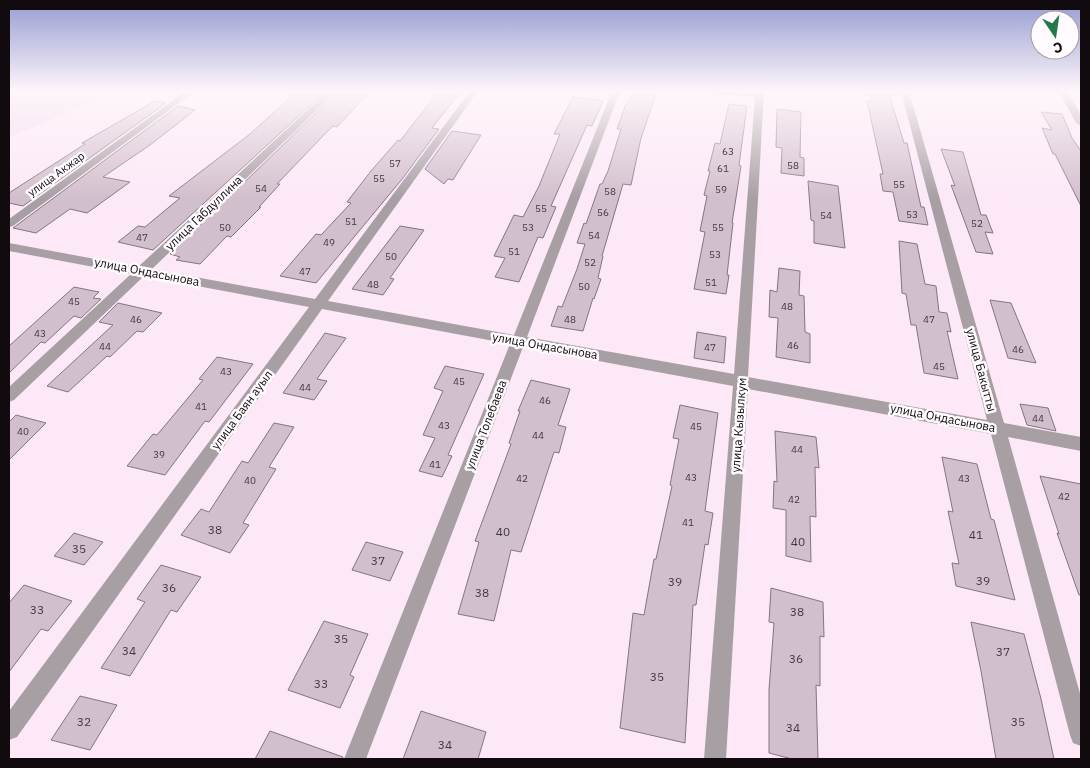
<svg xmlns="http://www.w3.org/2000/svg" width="1090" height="768" viewBox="0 0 1090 768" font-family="'IBM Plex Sans',sans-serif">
<rect width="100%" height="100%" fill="#fce8f7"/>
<path fill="#f3d9ec" d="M 9,91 L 120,91 L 9,137 Z"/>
<path fill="#d2bfcd" stroke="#867481" d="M 298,91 L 326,91 L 153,250 L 118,242 L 138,226 L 145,227 L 180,198 L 169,196 L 250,134 Z
M 339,91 L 370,91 L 337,127 L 333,126 L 323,136 L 277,184 L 280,184 L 259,207 L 261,207 L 231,237 L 227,236 L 200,264 L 176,260 L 180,257 L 170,254 Z
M 439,91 L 461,91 L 432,128 L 439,129 L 403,178 L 316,283 L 280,276 L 316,234 L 321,235 L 351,203 L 347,202 L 371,171 L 398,140 L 400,141 Z
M 633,91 L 657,91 L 641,138 L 631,185 L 623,184 L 602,256 L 603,256 L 598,278 L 601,279 L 594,299 L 593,298 L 583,331 L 551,326 L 558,306 L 562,307 L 577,269 L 585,244 L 577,243 L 584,223 L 586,224 L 600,184 L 602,184 L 608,171 L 621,129 L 617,129 L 626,104 L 628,104 Z
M 868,91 L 888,91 L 904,143 L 907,143 L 921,207 L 924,207 L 928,225 L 899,221 L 893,192 L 883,191 L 880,174 L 883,174 L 867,101 L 872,101 Z
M 573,97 L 603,101 L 592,126 L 587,125 L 551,206 L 556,207 L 543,238 L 538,237 L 519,282 L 495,277 L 505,258 L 494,256 L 514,215 L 523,217 L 539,186 L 560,134 L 554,134 Z
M 155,101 L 166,103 L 23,206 L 9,203 L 9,193 L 85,144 L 82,143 Z
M 729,104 L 747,106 L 739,165 L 741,166 L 732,223 L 733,223 L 727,275 L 729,275 L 726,294 L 694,289 L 705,232 L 700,231 L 707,196 L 704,195 L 710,171 L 708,171 L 715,143 L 720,144 Z
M 178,106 L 195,110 L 150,145 L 103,177 L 130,182 L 87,213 L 70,209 L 36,233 L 13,228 Z
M 777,109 L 801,112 L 800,157 L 804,158 L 804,176 L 781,173 L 782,148 L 776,147 Z
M 1041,112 L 1062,114 L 1072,138 L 1081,151 L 1081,206 L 1055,154 L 1053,154 L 1042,128 L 1052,130 Z
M 452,131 L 481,135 L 453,180 L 448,179 L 444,184 L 425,169 Z
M 941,149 L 963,152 L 981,215 L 986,215 L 993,233 L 985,232 L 993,254 L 976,252 L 951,185 L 955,186 Z
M 808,181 L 838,186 L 845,248 L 814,243 L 814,221 L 811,220 Z
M 400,226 L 424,230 L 390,278 L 394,279 L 383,295 L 352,289 Z
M 899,241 L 917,244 L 925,284 L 936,286 L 939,312 L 947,313 L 951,332 L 947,331 L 958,379 L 924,373 L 916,325 L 911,325 L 906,294 L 902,293 Z
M 779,268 L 800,271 L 799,295 L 804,296 L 805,332 L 810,334 L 810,363 L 776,357 L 778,318 L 769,317 L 770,290 L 777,292 Z
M 74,287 L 99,292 L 93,298 L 101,299 L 81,318 L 74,316 L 45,343 L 41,342 L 9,373 L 9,346 Z
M 990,300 L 1011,303 L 1036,363 L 1008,358 Z
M 118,303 L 162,313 L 143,332 L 137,331 L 110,357 L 107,356 L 68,392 L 47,386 L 113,325 L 99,322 Z
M 697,332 L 726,337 L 724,363 L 694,358 Z
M 325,333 L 346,338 L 317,379 L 327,381 L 314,400 L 283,393 Z
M 217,357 L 253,364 L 209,422 L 205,421 L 165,475 L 127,466 L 153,434 L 157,435 L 203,380 L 199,379 Z
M 445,366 L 484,374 L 448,455 L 452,456 L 442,477 L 419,471 L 435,438 L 423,435 L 443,391 L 434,388 Z
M 531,380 L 570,389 L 558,425 L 566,427 L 559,453 L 554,452 L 521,552 L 511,550 L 494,621 L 458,614 L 479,542 L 475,541 L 511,444 L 509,443 L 520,411 L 518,411 Z
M 1020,404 L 1048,408 L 1056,431 L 1027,425 Z
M 680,405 L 718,413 L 705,511 L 713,513 L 708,545 L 705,544 L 696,605 L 693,605 L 685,743 L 620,728 L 633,613 L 644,615 L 654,559 L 656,559 L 672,486 L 670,485 L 679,439 L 673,438 Z
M 16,415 L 46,423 L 9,460 L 9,422 Z
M 274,423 L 294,427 L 269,467 L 276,469 L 243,523 L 249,525 L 230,553 L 181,535 L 201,509 L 209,512 L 242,461 L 248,463 Z
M 775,431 L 816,437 L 819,468 L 815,467 L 816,517 L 810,516 L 811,562 L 786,556 L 786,510 L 773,508 L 774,481 L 777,482 Z
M 942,457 L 977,464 L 991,519 L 994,520 L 1015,600 L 956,586 L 952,563 L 959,564 L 948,511 L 953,512 Z
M 1040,476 L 1081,484 L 1081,595 L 1079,595 L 1057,533 L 1059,534 Z
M 74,533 L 103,542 L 84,565 L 54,556 Z
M 366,542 L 403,552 L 390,581 L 352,570 Z
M 161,565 L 201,577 L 177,612 L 171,610 L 130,676 L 101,668 L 145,602 L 137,599 Z
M 24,585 L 72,601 L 48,631 L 41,629 L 9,672 L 9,603 Z
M 771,588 L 823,602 L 824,637 L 820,636 L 820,686 L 816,685 L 818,759 L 792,759 L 769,753 L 769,690 L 774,623 L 769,622 Z
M 324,621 L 368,634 L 350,675 L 354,677 L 340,708 L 288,690 Z
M 971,622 L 1024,634 L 1041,699 L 1054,759 L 996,759 L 981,671 Z
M 80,696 L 117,705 L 90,750 L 51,740 Z
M 421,711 L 486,732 L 478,759 L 403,759 Z
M 270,731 L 343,757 L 342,759 L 255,759 Z"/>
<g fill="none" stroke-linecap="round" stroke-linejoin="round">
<path fill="#a89fa5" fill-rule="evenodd" d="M 186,91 L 195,91 L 13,226 L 9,227 L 9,219 Z
M 328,91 L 337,91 L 152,269 L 315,299 L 470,91 L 478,91 L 328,301 L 514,335 L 612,91 L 620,91 L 527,337 L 734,374 L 755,97 L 717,94 L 713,91 L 764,91 L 748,377 L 987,420 L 901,91 L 909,91 L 1004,423 L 1081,437 L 1081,451 L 1008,437 L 1081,697 L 1081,746 L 1073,743 L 1070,735 L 991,434 L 748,389 L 726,759 L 704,759 L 733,386 L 523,347 L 366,759 L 344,759 L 510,344 L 322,309 L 17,737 L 9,740 L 9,711 L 309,307 L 144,276 L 14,400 L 9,402 L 9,387 L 131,274 L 9,251 L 9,243 L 138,267 Z
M 1059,91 L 1067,91 L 1081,115 L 1081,126 L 1076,123 Z"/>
</g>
<linearGradient id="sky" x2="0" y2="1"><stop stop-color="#959cd0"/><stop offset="0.46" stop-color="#fef5fb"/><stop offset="1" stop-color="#fef5fb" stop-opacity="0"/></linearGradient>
<rect width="1090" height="198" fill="url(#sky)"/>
<g text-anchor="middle" stroke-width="5" stroke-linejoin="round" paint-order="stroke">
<g font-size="10" fill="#41383e">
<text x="728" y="155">63</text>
<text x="395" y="167">57</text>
<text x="793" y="169">58</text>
<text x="723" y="172">61</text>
<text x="379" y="182">55</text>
<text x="899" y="188">55</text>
<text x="261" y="192">54</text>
<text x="721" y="193">59</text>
<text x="610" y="195">58</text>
<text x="541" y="212">55</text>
<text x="603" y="216">56</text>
<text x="912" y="218">53</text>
<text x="826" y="219">54</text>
<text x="351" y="225">51</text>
<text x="977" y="227">52</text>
<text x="225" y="231">50</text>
<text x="528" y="231">53</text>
<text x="718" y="231">55</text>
<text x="594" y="239">54</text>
<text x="142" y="241">47</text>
<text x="329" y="246">49</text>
<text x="514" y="255">51</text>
<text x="715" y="258">53</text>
<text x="391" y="260">50</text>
<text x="590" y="266">52</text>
<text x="305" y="275">47</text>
<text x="711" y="286">51</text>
<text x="373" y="288">48</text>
<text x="584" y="290">50</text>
<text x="74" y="305">45</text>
<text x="787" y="310">48</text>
<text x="136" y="323">46</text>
<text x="570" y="323">48</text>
<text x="929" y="323">47</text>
<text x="40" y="337">43</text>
<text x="793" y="349">46</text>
<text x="105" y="350">44</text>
<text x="710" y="351">47</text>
<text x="1018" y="353">46</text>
<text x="939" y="370">45</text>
<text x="226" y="375">43</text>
<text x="459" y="385">45</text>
<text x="305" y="391">44</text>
<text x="545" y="404">46</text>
<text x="201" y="410">41</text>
<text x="1038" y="422">44</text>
<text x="444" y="429">43</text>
<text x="696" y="430">45</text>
<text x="23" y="435">40</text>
<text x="538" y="439">44</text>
<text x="797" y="453">44</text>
<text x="159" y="458">39</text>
<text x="435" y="468">41</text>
<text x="691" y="481">43</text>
<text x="522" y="482">42</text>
<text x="964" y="482">43</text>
<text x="250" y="484">40</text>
<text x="1064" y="500">42</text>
<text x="794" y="503">42</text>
<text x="688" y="526">41</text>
</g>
<g font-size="11" fill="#110b0f" stroke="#fffbfe">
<text transform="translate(56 174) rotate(-36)" y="4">улица Акжар</text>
</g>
<g font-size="12" fill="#110b0f" stroke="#fffbfe">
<text transform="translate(204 213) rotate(-44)" y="4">улица Габдуллина</text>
<text transform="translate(147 272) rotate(11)" y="4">улица Ондасынова</text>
<text transform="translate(545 346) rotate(10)" y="4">улица Ондасынова</text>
<text transform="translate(981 370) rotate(75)" y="4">улица Бакытты</text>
<text transform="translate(242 410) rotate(-54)" y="4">улица Баян ауыл</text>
<text transform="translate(943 418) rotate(11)" y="4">улица Ондасынова</text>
<text transform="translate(486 425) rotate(-69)" y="4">улица Толебаева</text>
<text transform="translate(739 425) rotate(-86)" y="4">улица Кызылкум</text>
</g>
<g font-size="12" fill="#41383e">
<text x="215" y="534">38</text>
<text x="503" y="536">40</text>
<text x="976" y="539">41</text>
<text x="798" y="546">40</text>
<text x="79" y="553">35</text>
<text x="378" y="565">37</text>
<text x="983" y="585">39</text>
<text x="675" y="586">39</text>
<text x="169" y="592">36</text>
<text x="482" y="597">38</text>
<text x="37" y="614">33</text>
<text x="797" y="616">38</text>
<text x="341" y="643">35</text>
<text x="129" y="655">34</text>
<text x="1003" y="656">37</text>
<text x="796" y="663">36</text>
<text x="657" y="681">35</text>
<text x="321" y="688">33</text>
<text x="84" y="726">32</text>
<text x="1018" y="726">35</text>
<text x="793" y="732">34</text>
<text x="445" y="749">34</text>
</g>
</g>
<rect width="1090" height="768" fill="none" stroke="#110b0f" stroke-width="20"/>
<g transform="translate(1055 35) rotate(167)"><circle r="24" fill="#fffbfe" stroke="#a09b9e"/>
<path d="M0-4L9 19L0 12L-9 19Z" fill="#24784a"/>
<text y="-8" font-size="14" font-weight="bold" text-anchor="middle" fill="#110b0f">С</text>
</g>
</svg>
